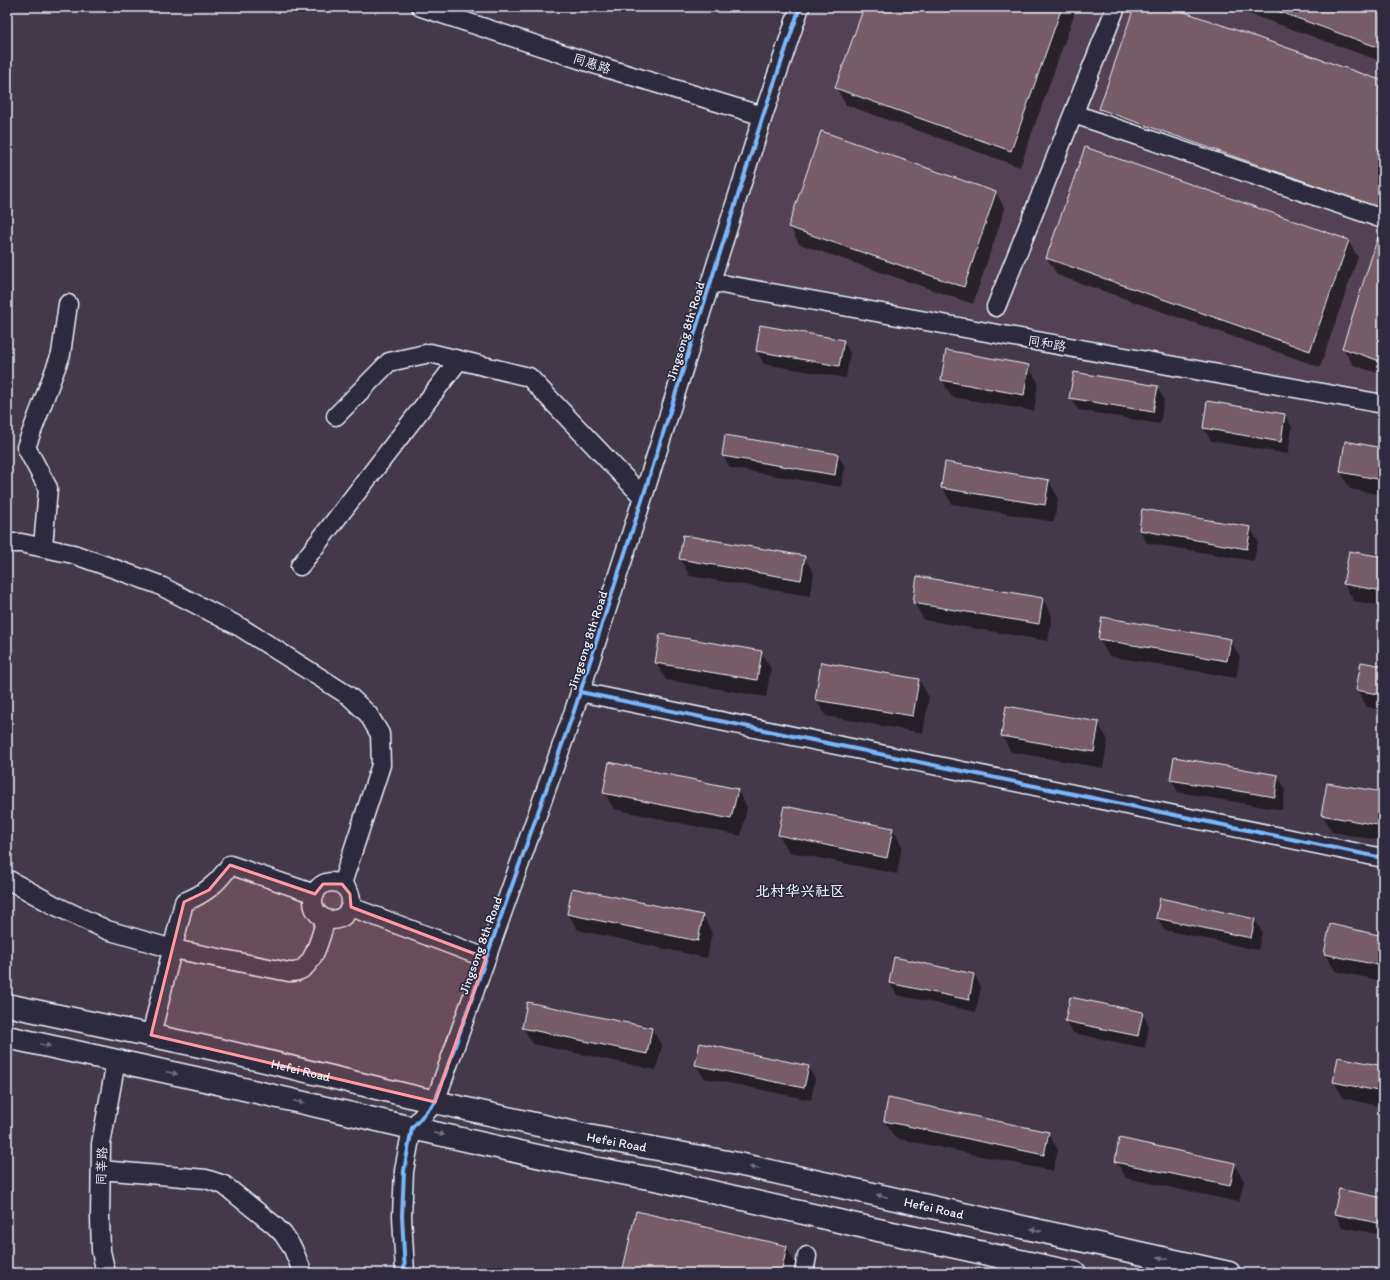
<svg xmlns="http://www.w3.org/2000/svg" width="1390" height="1280" viewBox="0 0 1390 1280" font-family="Itim,'LXGW WenKai TC',sans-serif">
<rect width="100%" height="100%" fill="#443949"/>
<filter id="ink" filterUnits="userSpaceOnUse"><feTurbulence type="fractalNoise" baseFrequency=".025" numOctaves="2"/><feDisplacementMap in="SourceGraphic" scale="8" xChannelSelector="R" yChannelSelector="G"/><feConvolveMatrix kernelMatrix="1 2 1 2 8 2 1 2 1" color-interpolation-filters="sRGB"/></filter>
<g filter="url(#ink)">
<path fill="#524352" d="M 812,7 L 1383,7 L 1383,404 L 711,282 Z"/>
<path fill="#0007" d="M 865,7 L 1077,7 L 1020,167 L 846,105 L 836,88 Z
M 1135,7 L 1167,7 L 1383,82 L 1383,222 L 1110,126 L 1100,109 Z
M 1230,7 L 1383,7 L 1383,62 Z
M 996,192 L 1005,209 L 973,304 L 799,244 L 790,227 Z
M 1383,236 L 1383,375 L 1353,365 L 1343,348 Z
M 1348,241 L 1358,257 L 1320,367 L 1057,275 L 1047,258 Z
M 761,327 L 843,341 L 850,353 L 846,378 L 764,364 L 757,351 Z
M 1028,366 L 1038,382 L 1034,411 L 952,397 L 942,380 Z
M 1157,387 L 1164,399 L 1160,424 L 1078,410 L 1071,398 Z
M 1208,402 L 1285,415 L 1292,427 L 1288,454 L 1211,441 L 1204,428 Z
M 1383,449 L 1383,495 L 1350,489 L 1341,472 Z
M 723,455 L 838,455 L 845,467 L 841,487 L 730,468 Z
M 1049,481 L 1058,498 L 1054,522 L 952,504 L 942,487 Z
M 1143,510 L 1250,528 L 1258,541 L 1254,561 L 1147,543 L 1140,530 Z
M 804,557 L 814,574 L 810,596 L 690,576 L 680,559 Z
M 1383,558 L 1383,606 L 1354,601 L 1344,584 Z
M 1043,599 L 1052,616 L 1048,641 L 924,620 L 914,603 Z
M 1099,639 L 1230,640 L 1240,657 L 1236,678 L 1109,656 Z
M 761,652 L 771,669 L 766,697 L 666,680 L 656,663 Z
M 1383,667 L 1383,710 L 1367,707 L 1357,690 Z
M 919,680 L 929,697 L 923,733 L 826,716 L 816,699 Z
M 1098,723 L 1108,740 L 1103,768 L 1011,752 L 1002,735 Z
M 1278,776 L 1285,789 L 1282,810 L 1178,792 L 1171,779 Z
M 737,790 L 747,807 L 741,836 L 614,809 L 604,792 Z
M 1383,794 L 1383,841 L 1332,832 L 1323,815 Z
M 893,829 L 902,846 L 897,874 L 789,852 L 779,835 Z
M 568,914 L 703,916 L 712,933 L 707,958 L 578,930 Z
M 1157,917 L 1255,919 L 1262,932 L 1258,950 L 1164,930 Z
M 1383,937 L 1383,981 L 1335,971 L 1325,954 Z
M 974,974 L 981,987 L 976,1012 L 897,995 L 890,983 Z
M 1142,1013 L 1149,1026 L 1145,1048 L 1073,1033 L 1066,1021 Z
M 523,1027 L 652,1029 L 662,1046 L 656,1070 L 533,1044 Z
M 696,1065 L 808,1067 L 815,1079 L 811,1100 L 704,1078 Z
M 1383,1067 L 1383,1107 L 1343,1098 L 1334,1081 Z
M 885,1121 L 1048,1133 L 1058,1150 L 1053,1171 L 895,1138 Z
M 1116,1161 L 1234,1164 L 1244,1181 L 1239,1202 L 1126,1178 Z
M 1383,1199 L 1383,1235 L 1342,1227 L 1335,1214 Z
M 786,1247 L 796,1264 L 794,1273 L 623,1273 Z"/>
<path fill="#745b66" stroke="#e8f1f8" d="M 864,7 L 1062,7 L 1011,151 L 835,88 Z
M 1134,7 L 1170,7 L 1383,81 L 1383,209 L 1099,109 Z
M 1266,7 L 1383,7 L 1383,49 Z
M 821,131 L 996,192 L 964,287 L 788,227 Z
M 1085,147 L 1349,240 L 1310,351 L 1046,258 Z
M 1379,234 L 1383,235 L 1383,362 L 1342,348 Z
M 760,325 L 844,340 L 839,366 L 756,351 Z
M 946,350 L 1029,365 L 1024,395 L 941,380 Z
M 1074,372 L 1158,386 L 1153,412 L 1069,398 Z
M 1207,401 L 1285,414 L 1281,442 L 1203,428 Z
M 725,435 L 838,454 L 835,475 L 722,456 Z
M 1345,441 L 1383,448 L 1383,480 L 1340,472 Z
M 945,462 L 1049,480 L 1045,505 L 941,488 Z
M 1142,509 L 1251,527 L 1247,549 L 1139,530 Z
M 683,535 L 805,556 L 801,580 L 679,559 Z
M 1349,551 L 1383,557 L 1383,591 L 1343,584 Z
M 917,576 L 1043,598 L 1039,624 L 913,603 Z
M 1102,617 L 1231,639 L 1227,661 L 1098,639 Z
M 660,634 L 762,651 L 757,680 L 655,663 Z
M 821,662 L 919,679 L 913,716 L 815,700 Z
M 1361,662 L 1383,666 L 1383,695 L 1356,690 Z
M 1006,706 L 1099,722 L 1094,752 L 1001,736 Z
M 1174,757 L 1278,775 L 1275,797 L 1170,780 Z
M 609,762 L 738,789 L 731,819 L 603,793 Z
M 1327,783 L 1383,792 L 1383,826 L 1321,815 Z
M 784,806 L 893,828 L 887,858 L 778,835 Z
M 572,888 L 703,915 L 698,941 L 567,914 Z
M 1160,898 L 1255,919 L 1251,938 L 1156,918 Z
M 1330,924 L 1383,936 L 1383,966 L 1324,954 Z
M 894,957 L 974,974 L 969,1000 L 889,983 Z
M 1070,997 L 1143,1012 L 1138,1036 L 1065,1021 Z
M 527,1002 L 652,1028 L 647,1054 L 522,1028 Z
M 700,1043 L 809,1066 L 804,1088 L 695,1065 Z
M 1338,1057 L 1383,1066 L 1383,1092 L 1333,1082 Z
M 888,1098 L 1049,1132 L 1044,1155 L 884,1121 Z
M 1119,1138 L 1235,1163 L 1230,1186 L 1115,1162 Z
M 1339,1189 L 1383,1198 L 1383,1224 L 1334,1214 Z
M 636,1211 L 787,1246 L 781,1273 L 622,1273 Z"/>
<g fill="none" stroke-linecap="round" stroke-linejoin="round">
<defs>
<path id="minor" d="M 421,7 L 606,68 L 763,116
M 1074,114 L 1383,219
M 711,282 L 1383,404
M 996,307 L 1116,7
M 336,416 L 389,362 L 430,353 L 529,377 L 643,497
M 7,543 L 21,543 L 73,554 L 157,584 L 240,627 L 349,696 L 368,714 L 380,734 L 381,765 L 342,884
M 43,547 L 48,488 L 26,447 L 61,354 L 68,304
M 300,566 L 459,360
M 580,692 L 1383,858
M 7,879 L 54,905 L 107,930 L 173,949 L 289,972 C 292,972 296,972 298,971 C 315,965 321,934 326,919
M313 901a19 19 0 1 1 38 0a19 19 0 1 1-38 0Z
M 351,907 L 486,958
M 151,1035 L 184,902 C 205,894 218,883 230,865 L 315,894
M 101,1170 L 206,1179 L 224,1185 L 274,1225 L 283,1234 L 293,1249 L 303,1273
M 106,1273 L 101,1251 L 100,1218 L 101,1144 L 116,1061
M 405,1273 L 402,1216 L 404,1171 L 412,1128 L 435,1102 L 574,711 L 643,497 L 763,116 L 800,7
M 804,1273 L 807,1256"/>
<g id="major">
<path id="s1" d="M 7,1005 L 219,1050 L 435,1102 L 588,1136 L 738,1164 L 1229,1273"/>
<path d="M 7,1037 L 209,1081 L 412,1128 L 582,1166 L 660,1180 L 869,1228 L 1075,1273"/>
</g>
</defs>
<use href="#minor" stroke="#e8f1f8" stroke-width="21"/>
<use href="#major" stroke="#e8f1f8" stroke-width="25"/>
<use href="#minor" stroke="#2f2a3d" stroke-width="18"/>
<use href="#major" stroke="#2f2a3d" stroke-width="22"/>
<defs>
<path id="cycleway" d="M 580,692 L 1383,858
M 405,1273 L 402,1216 L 404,1171 L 412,1128 L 435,1102 L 574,711 L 643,497 L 763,116 L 800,7"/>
</defs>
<use href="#cycleway" stroke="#2f2a3d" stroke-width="6"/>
<use href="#cycleway" stroke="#7ab7fb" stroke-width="4"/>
</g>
<defs><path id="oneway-solid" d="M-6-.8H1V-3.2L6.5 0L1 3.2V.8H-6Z"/></defs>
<g fill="#70707e">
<use href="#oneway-solid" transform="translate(45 1045) rotate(12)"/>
<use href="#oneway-solid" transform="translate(172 1073) rotate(12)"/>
<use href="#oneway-solid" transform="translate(299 1102) rotate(13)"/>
<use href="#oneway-solid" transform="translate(439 1134) rotate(12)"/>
<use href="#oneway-solid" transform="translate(755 1168) rotate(-168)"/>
<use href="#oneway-solid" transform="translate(882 1196) rotate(-167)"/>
<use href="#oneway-solid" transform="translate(1036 1230) rotate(-167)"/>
<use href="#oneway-solid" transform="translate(1163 1258) rotate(-167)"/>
</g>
</g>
<path fill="#ff9aa2" fill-opacity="0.2" stroke="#ff9aa2" stroke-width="3" stroke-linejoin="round" d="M 230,865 L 315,894 L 323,884 L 342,884 L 350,894 L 351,907 L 486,958 L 435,1102 L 151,1035 L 184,902 L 209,890 Z"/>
<g text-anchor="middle" stroke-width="3.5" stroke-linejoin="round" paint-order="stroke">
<g font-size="13" fill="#e8f1f8" stroke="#2f2a3d">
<text transform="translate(592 63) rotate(18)" y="5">同惠路</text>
<text transform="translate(685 331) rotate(-73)" y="5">Jingsong 8th Road</text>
<text transform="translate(1047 343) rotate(10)" y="5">同和路</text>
<text transform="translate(587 640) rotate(-72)" y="5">Jingsong 8th Road</text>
<text transform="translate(480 945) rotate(-70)" y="5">Jingsong 8th Road</text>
<text dy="5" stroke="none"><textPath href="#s1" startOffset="301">Hefei Road</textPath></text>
<text dy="5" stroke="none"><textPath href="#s1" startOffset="625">Hefei Road</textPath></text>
<text transform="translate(101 1166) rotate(-88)" y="5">同莘路</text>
<text dy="5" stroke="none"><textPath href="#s1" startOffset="949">Hefei Road</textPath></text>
</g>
<g font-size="15" font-weight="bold" fill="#e8f1f8" stroke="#2f2a3d">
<text x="800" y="896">北村华兴社区</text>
</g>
</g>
<rect width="1390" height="1280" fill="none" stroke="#2f2a3d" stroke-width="24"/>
<rect x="12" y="12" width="1366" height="1256" fill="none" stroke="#e8f1f8" stroke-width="1.5" filter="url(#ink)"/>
</svg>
